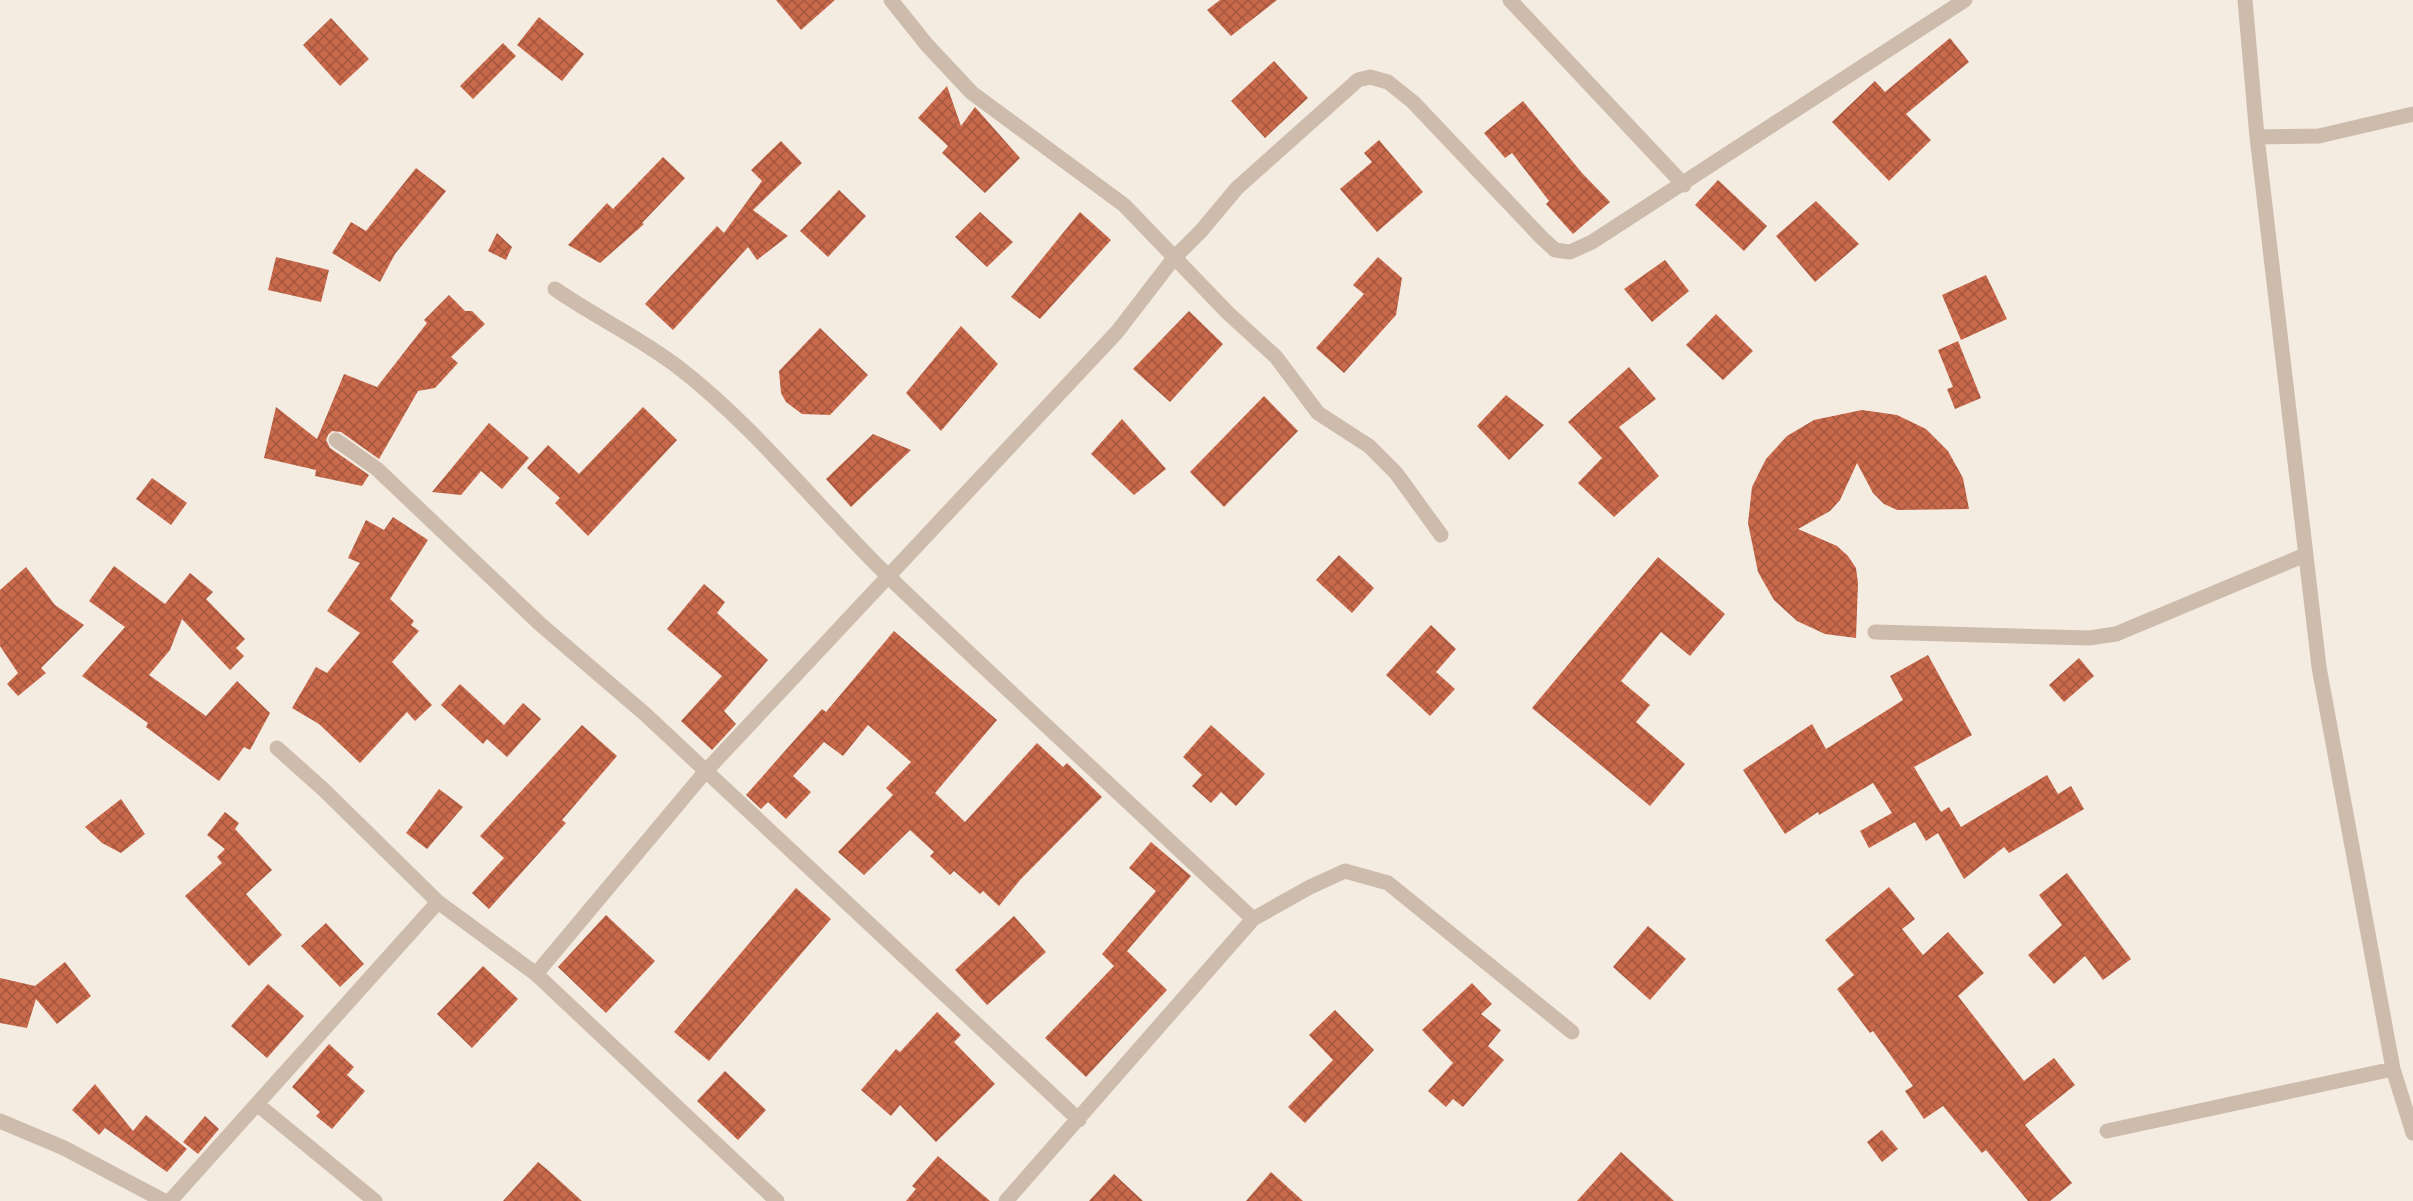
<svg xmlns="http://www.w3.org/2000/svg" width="2413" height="1201" viewBox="0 0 2413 1201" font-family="'Work Sans',sans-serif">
<defs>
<pattern id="building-cross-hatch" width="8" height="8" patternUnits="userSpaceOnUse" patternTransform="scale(1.5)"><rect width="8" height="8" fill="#c8694b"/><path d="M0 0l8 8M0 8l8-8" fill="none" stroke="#a4573f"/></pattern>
</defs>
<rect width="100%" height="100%" fill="#f4ebe1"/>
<path fill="url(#building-cross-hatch)" d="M 776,0 L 835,0 L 801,30 Z
M 1220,0 L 1277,0 L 1231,36 L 1207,10 Z
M 539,17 L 584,54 L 562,81 L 517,45 Z
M 331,18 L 369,59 L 340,86 L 303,45 Z
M 1950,38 L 1969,62 L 1906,114 L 1931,140 L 1889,181 L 1832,122 L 1875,81 L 1885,92 Z
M 503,43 L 516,56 L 473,99 L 460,86 Z
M 1274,61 L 1308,98 L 1265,138 L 1231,101 Z
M 947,86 L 961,126 L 975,107 L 1020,158 L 985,193 L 942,153 L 948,146 L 918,118 Z
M 1523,101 L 1582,173 L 1610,202 L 1573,234 L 1546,204 L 1549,201 L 1512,153 L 1505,158 L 1484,133 Z
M 1379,140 L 1423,192 L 1377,232 L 1340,189 L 1372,162 L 1364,153 Z
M 781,141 L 802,163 L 753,210 L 788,236 L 757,260 L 748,247 L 673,330 L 645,304 L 717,226 L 724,233 L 762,181 L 751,170 Z
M 663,157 L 685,178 L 642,223 L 644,224 L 600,263 L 568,245 L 607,203 L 613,209 Z
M 416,168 L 446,191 L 395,254 L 380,282 L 332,253 L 351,222 L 366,231 Z
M 1718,180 L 1767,226 L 1744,251 L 1695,205 Z
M 839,190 L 866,216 L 828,257 L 800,231 Z
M 1816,201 L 1859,244 L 1815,282 L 1776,236 Z
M 980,212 L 1013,242 L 987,267 L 955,237 Z
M 1080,212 L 1111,240 L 1040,319 L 1011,297 Z
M 497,233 L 512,247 L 506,260 L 488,251 Z
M 276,257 L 329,270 L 321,302 L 268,290 Z
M 1378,257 L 1402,278 L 1396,315 L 1344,373 L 1316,348 L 1364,294 L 1353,285 Z
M 1665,260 L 1689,291 L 1652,322 L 1624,289 Z
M 1986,275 L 2007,319 L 1961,340 L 1942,295 Z
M 449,295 L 465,311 L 472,311 L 485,324 L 451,357 L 458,363 L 435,388 L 418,391 L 379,459 L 341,432 L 332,431 L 328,435 L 326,440 L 330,448 L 369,475 L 362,486 L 315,476 L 316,470 L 264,458 L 276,407 L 317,439 L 344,374 L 377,387 L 427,323 L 424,320 Z
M 1189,311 L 1223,344 L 1170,402 L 1133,369 Z
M 1716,314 L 1753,351 L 1723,380 L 1686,345 Z
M 961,326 L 998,364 L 941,431 L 906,393 Z
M 820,328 L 868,375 L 830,415 L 802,414 L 786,402 L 781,393 L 779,371 Z
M 1958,341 L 1981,398 L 1955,409 L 1947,389 L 1953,387 L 1938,350 Z
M 1629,367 L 1656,399 L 1619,427 L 1659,476 L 1614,517 L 1578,483 L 1602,458 L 1568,422 Z
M 1506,395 L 1544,425 L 1509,460 L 1477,426 Z
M 1264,396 L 1298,431 L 1224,507 L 1190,472 Z
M 643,407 L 677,440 L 588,536 L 555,503 L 560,498 L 527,468 L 548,445 L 579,474 Z
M 1862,410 L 1897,415 L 1926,429 L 1948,451 L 1963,478 L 1969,509 L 1897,510 L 1884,504 L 1873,493 L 1857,463 L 1840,500 L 1830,511 L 1798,529 L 1837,546 L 1848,556 L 1856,568 L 1858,583 L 1856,638 L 1825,634 L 1797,621 L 1774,600 L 1758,572 L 1748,523 L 1752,487 L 1766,459 L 1787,436 L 1814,420 Z
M 1122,419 L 1166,469 L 1134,495 L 1091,454 Z
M 489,423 L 529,458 L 502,489 L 481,471 L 461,495 L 432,492 Z
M 873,434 L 911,450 L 851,507 L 826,479 Z
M 152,478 L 187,503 L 171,525 L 136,499 Z
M 393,517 L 428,540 L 390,599 L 414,621 L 411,625 L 419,631 L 392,662 L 432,705 L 415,721 L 407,712 L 360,763 L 319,724 L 292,708 L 316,667 L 327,673 L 360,633 L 327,611 L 360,563 L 348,558 L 366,520 L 384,530 Z
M 1339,555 L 1374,588 L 1352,613 L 1316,580 Z
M 1658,557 L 1725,614 L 1690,656 L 1661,632 L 1621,681 L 1650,705 L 1636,722 L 1685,764 L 1650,806 L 1532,708 Z
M 114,566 L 165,604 L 190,573 L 213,592 L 206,599 L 245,639 L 236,648 L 244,656 L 230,670 L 182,619 L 170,650 L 149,675 L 206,716 L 237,681 L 270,713 L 250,750 L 244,747 L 219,781 L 146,727 L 148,723 L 82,676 L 125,627 L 89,601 Z
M 26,567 L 55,605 L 84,625 L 41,668 L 46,673 L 18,696 L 7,684 L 18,673 L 0,646 L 0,590 Z
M 704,584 L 725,602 L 717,613 L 768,660 L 724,711 L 736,724 L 712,750 L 681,721 L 722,676 L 667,629 Z
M 1431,625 L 1456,649 L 1436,672 L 1455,689 L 1430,716 L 1386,675 Z
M 894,631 L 997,720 L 935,793 L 965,822 L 1037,743 L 1063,767 L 1067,763 L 1102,797 L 1020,880 L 999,906 L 983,891 L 980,894 L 954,871 L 950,875 L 930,856 L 934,852 L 910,830 L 864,875 L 838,852 L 893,795 L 886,788 L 911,762 L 868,725 L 843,756 L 824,742 L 793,776 L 811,792 L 786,819 L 768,802 L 761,809 L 746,795 L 822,709 L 826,712 Z
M 1928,655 L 1972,735 L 1914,767 L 1941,812 L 1949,807 L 1961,827 L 2047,775 L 2058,794 L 2071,786 L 2084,809 L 2009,853 L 2004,847 L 1964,879 L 1938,833 L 1926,841 L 1915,822 L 1869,848 L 1860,831 L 1892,813 L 1873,783 L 1819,815 L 1818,812 L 1785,834 L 1743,770 L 1812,724 L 1826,749 L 1903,700 L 1890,676 Z
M 2079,658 L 2094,676 L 2064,702 L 2049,685 Z
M 460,684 L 504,725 L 523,703 L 541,719 L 507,757 L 487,739 L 483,744 L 441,705 Z
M 582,725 L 617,756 L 562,820 L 566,823 L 489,909 L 472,893 L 504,858 L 480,836 Z
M 1211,725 L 1265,774 L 1236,806 L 1221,792 L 1211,803 L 1192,786 L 1202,775 L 1183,757 Z
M 439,789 L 463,807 L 427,849 L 406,833 Z
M 121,799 L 145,834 L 121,853 L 102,843 L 85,827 Z
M 225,812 L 239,823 L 235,829 L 272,870 L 246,894 L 282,935 L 249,966 L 185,896 L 222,863 L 217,857 L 225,849 L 207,835 Z
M 1151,842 L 1191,876 L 1127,951 L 1167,990 L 1086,1077 L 1045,1038 L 1114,966 L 1102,954 L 1156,891 L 1129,868 Z
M 2067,873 L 2131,959 L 2103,980 L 2085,956 L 2054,984 L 2028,955 L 2062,925 L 2039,895 Z
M 1889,887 L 1915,919 L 1902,929 L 1923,955 L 1948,932 L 1984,973 L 1958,996 L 2024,1081 L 2054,1058 L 2075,1085 L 2025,1125 L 2072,1183 L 2050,1201 L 2028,1201 L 1986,1150 L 1982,1153 L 1943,1106 L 1924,1119 L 1905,1091 L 1913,1086 L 1873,1031 L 1870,1033 L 1837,989 L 1854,975 L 1825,940 Z
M 796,888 L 831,919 L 709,1061 L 674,1032 Z
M 606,915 L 655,961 L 606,1013 L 558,967 Z
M 1014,916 L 1046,952 L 987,1005 L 955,970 Z
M 326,923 L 364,964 L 340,987 L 301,946 Z
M 1648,926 L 1686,959 L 1650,1000 L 1613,967 Z
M 65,962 L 91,996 L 57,1024 L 36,999 L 27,1028 L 0,1023 L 0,978 L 35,986 Z
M 483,966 L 518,999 L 472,1048 L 437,1014 Z
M 1472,983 L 1492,1004 L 1481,1014 L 1501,1030 L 1488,1046 L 1504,1060 L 1463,1107 L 1453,1099 L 1446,1107 L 1428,1091 L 1453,1063 L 1422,1030 Z
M 268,984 L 304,1016 L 267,1058 L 231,1026 Z
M 1335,1010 L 1374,1050 L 1305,1123 L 1288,1107 L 1333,1060 L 1309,1035 Z
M 937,1012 L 961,1035 L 954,1042 L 995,1084 L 936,1142 L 900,1105 L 891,1116 L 861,1090 L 896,1049 L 900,1052 Z
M 329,1044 L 354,1067 L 347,1075 L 365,1091 L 332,1129 L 316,1116 L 320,1112 L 292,1087 Z
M 725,1071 L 766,1110 L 738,1140 L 697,1101 Z
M 95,1084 L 133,1131 L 146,1115 L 187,1149 L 167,1172 L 105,1128 L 99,1135 L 72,1110 Z
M 205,1116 L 219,1129 L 198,1154 L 183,1142 Z
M 1882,1130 L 1898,1149 L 1882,1162 L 1867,1142 Z
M 1621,1152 L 1674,1201 L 1577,1201 Z
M 938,1156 L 990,1201 L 906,1201 L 916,1189 L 912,1186 Z
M 538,1162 L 549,1171 L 582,1201 L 503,1201 Z
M 1271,1172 L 1303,1201 L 1246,1201 Z
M 1114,1174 L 1143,1201 L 1089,1201 Z"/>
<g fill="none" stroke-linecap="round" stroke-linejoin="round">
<path stroke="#cdbbac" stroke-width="15" d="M 891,0 L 927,45 L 972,93 L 1124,205 L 1228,313 L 1276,357 L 1318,413 L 1369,446 L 1396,473 L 1441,535
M 1510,0 L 1684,185
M 2245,0 L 2257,137 L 2319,667 L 2393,1069 L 2413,1133
M 2257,137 L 2319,136 L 2413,114
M 555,289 C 595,317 639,337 678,367 C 757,428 819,509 890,578 C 1010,693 1132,805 1253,919 L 1006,1201
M 336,440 L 377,469 L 540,624 L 645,714 L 1079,1120
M 1875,632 L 2089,638 L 2116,634 L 2305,555
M 277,748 L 324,790 L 438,902 L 536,974 L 705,772 L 1117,332 L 1174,258 L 1201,231 L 1237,188 L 1358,80 L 1370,77 L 1388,82 L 1413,102 L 1541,237 L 1555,250 L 1570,252 L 1592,242 L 1965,0
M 1253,919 L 1310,887 L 1345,871 L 1388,883 L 1572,1032
M 536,974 L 777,1201
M 257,1104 L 375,1201
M 0,1121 L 64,1148 L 164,1201
M 2107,1131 L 2393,1069
M 170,1201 L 438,902"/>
</g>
</svg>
